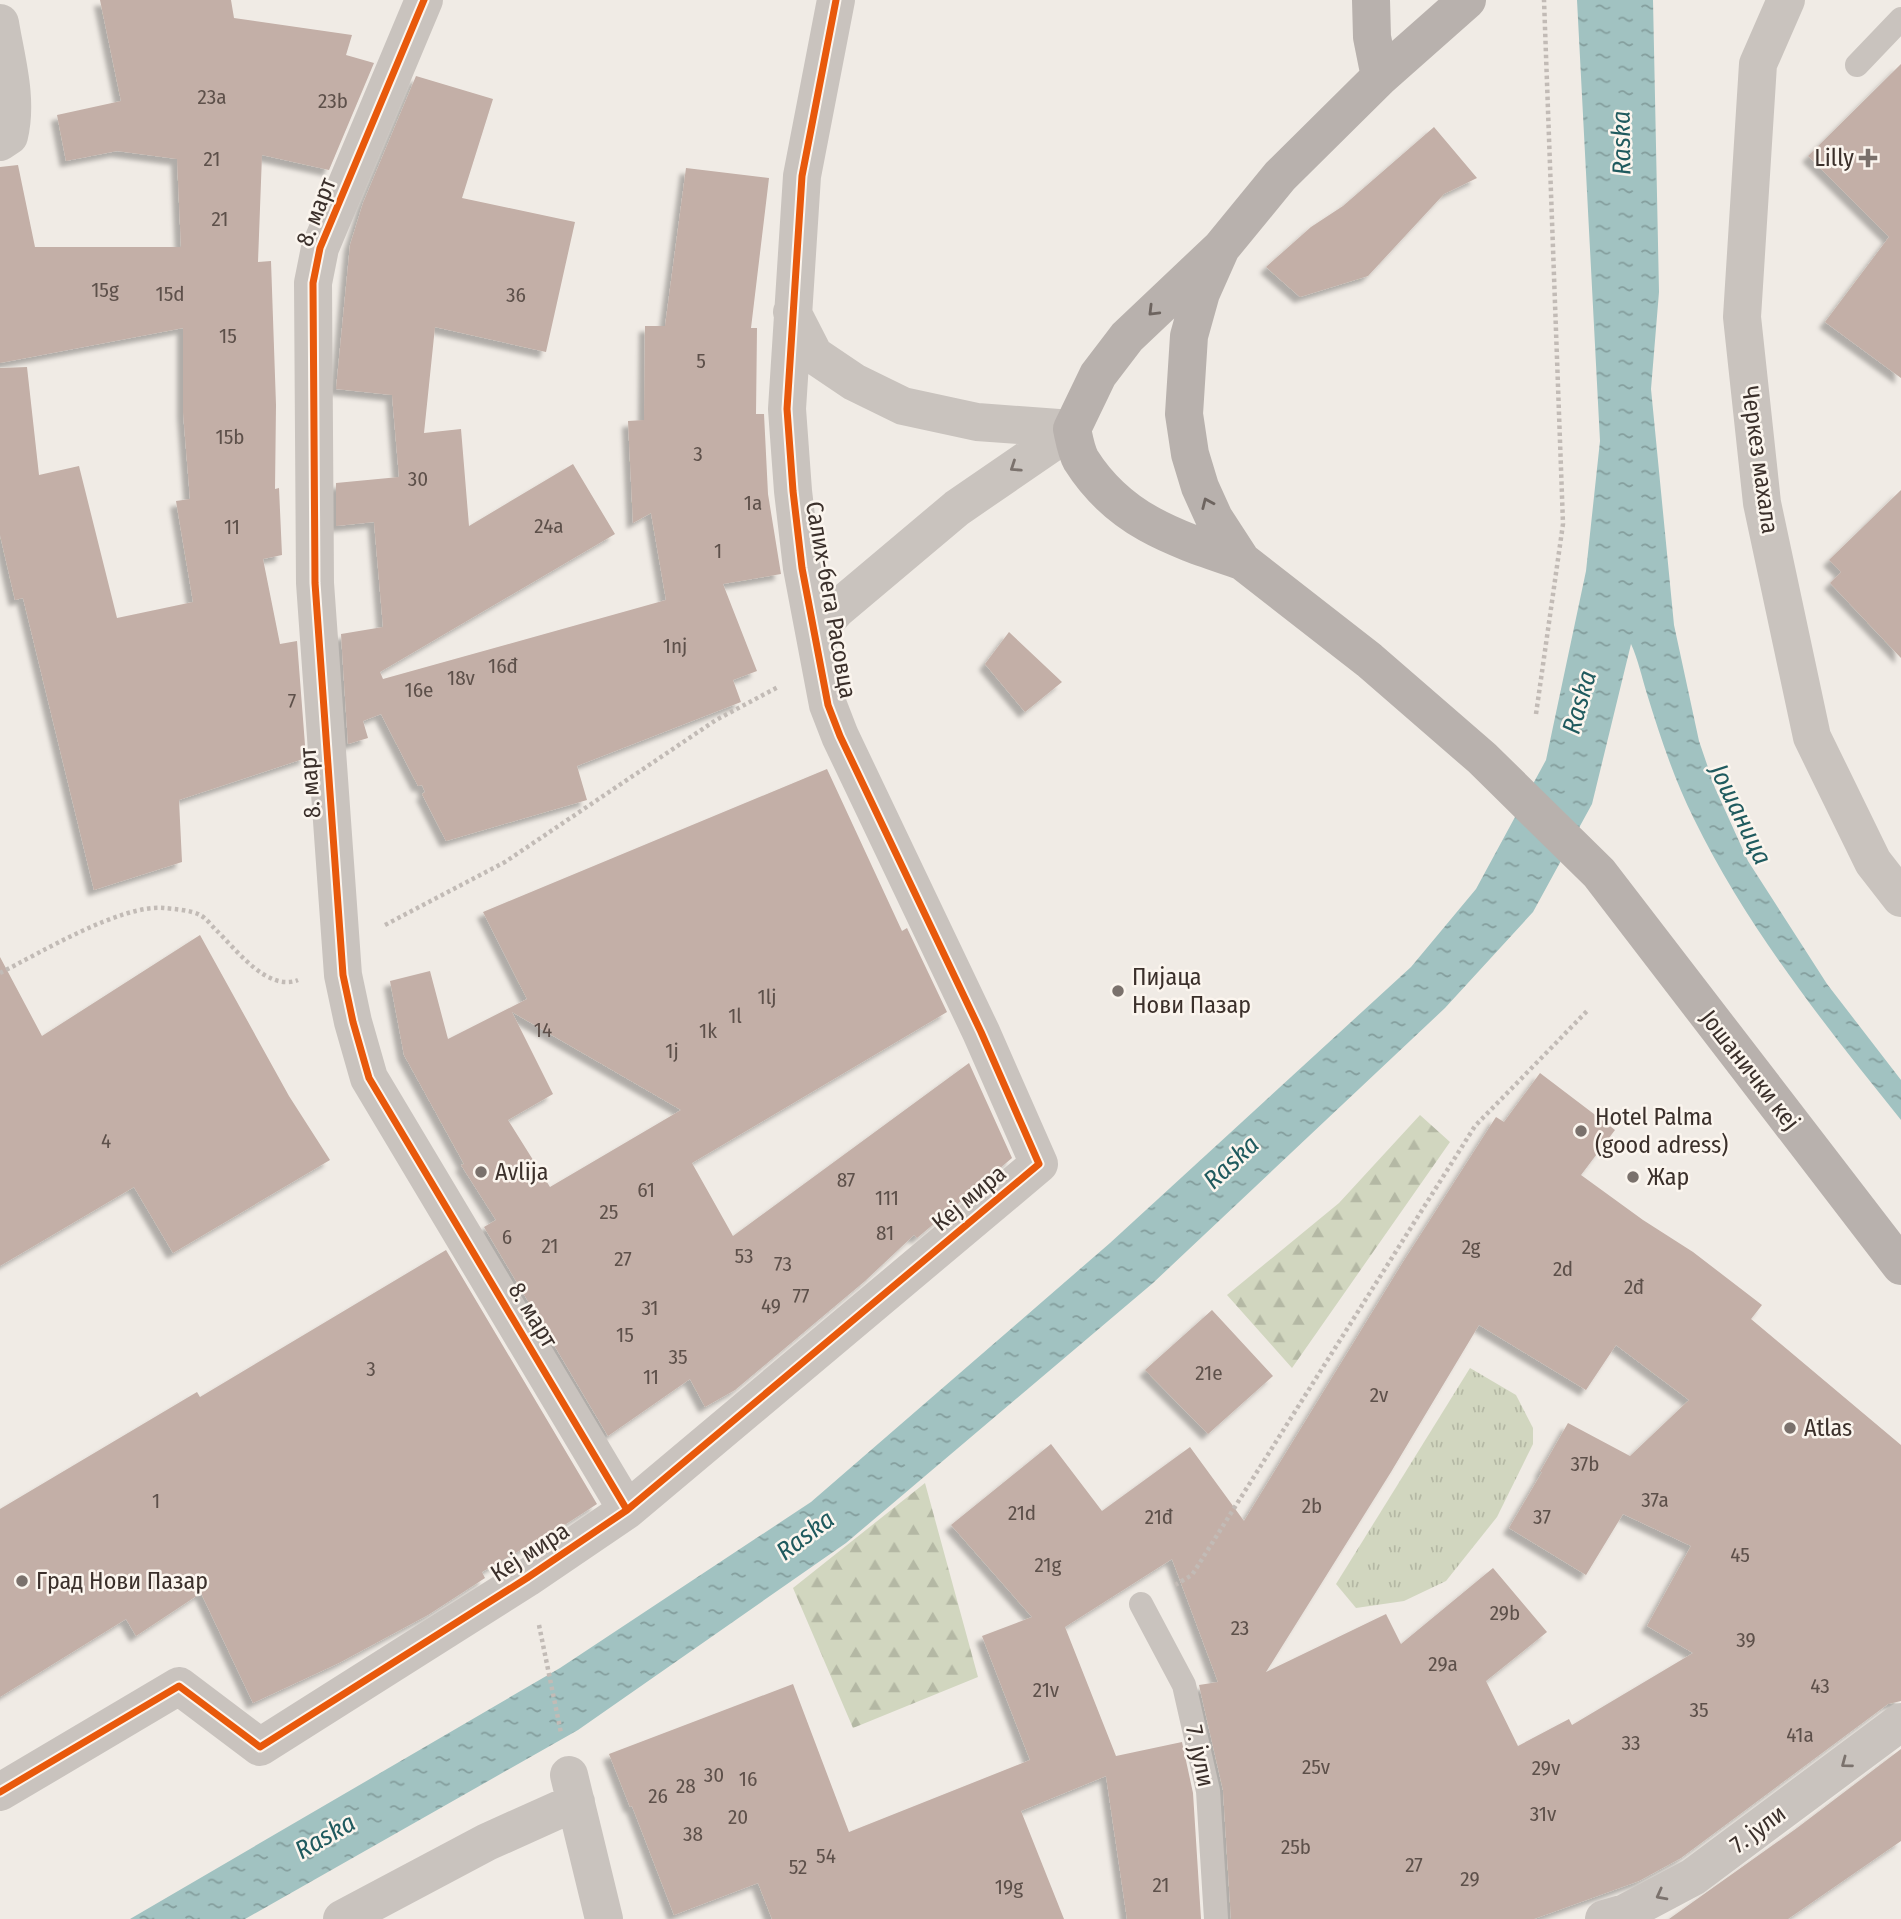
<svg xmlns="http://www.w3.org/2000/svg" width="1901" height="1919" viewBox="0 0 1901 1919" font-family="'Fira Sans Condensed',sans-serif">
<defs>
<pattern id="grass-tufts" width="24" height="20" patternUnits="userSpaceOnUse" patternTransform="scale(1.75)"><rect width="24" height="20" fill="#d1d6bf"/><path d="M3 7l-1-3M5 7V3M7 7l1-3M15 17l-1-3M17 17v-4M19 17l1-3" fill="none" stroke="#b4b8a4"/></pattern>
<pattern id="forest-firs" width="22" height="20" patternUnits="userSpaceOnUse" patternTransform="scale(1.75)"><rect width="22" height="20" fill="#d1d6bf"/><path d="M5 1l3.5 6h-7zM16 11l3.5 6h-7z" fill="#b4b8a4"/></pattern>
<pattern id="water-ripples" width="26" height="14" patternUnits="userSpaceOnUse" patternTransform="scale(1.75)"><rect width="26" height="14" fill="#a1c2c1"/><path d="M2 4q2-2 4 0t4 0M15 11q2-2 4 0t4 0" fill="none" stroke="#849e9d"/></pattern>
<filter id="shadow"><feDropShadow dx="-6" dy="6" stdDeviation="2" flood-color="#0004"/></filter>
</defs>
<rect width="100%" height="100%" fill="#f0ebe5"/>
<path fill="url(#grass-tufts)" d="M 1470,1368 L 1516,1395 L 1533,1428 L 1533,1444 L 1497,1517 L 1446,1581 L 1404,1601 L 1356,1608 L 1336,1584 Z"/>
<path fill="url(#forest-firs)" d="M 1420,1115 L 1450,1142 L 1292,1368 L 1227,1295 L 1339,1203 Z
M 925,1483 L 978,1677 L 853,1728 L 793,1588 Z"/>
<path fill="url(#water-ripples)" d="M 1577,0 L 1653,0 L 1659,292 L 1651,389 L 1674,625 L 1699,741 L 1715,788 L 1748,861 L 1827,984 L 1901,1080 L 1901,1120 C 1824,1024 1748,929 1694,819 C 1674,779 1660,736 1647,694 C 1642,678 1638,659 1631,644 L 1592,804 L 1533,912 L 1445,1008 L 1153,1283 L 846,1543 L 578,1730 L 245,1919 L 130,1919 L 560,1668 L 811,1502 L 1110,1243 L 1411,967 L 1476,889 L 1546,760 L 1586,571 L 1600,441 Z"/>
<path fill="#c3afa7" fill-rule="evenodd" filter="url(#shadow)" d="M 100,0 L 231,0 L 234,18 L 352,35 L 346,55 L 374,63 L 329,170 L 262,155 L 258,262 L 271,261 L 276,405 L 275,489 L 279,488 L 282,555 L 263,559 L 280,644 L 297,641 L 306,758 L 179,800 L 182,862 L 94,890 L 23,598 L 15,600 L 0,535 L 0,368 L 27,367 L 39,475 L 79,466 L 117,618 L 193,602 L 176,501 L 190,499 L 183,412 L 183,328 L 0,363 L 0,167 L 18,165 L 35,247 L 181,247 L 177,159 L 117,151 L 66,161 L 57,115 L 121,101 Z
M 1901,64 L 1901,378 L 1825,322 L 1889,237 L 1808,156 Z
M 416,76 L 493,99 L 462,198 L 575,222 L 546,352 L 435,327 L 424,433 L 461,429 L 469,526 L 573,464 L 615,534 L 380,672 L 383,679 L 666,600 L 651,513 L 633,523 L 628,421 L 644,420 L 645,326 L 665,326 L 686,168 L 769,178 L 751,328 L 757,328 L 756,414 L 764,414 L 768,494 L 781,574 L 723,584 L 757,671 L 733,680 L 741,702 L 577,766 L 587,800 L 446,841 L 422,794 L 425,792 L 422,785 L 418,786 L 381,714 L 363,721 L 368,738 L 348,744 L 341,634 L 383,627 L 374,522 L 336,526 L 336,483 L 399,477 L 392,395 L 336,389 L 350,245 L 363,203 Z
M 1434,127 L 1477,178 L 1444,194 L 1368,276 L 1300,297 L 1266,267 L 1311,227 L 1343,206 Z
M 1901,490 L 1901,658 L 1830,583 L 1841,572 L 1829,560 Z
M 1009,632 L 1062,682 L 1025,712 L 985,664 Z
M 827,769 L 902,931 L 907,928 L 947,1012 L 692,1163 L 733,1236 L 969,1063 L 1012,1158 L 917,1238 L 914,1235 L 865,1281 L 735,1390 L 705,1407 L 690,1379 L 608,1436 L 484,1227 L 496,1220 L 461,1165 L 464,1164 L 404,1055 L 390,981 L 430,971 L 448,1039 L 527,999 L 483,912 ZM 512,1012 L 681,1110 L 550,1187 L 508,1120 L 553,1094 Z
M 200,935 L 289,1096 L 330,1160 L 173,1253 L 134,1187 L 0,1266 L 0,957 L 42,1036 Z
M 1540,1073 L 1615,1130 L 1581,1175 L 1643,1220 L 1693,1252 L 1762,1305 L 1751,1319 L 1901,1445 L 1901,1701 L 1888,1704 L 1681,1858 L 1639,1881 L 1534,1919 L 1231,1919 L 1223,1790 L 1199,1685 L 1218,1682 L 1172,1559 L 1065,1627 L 1116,1756 L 1182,1742 L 1193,1793 L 1201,1919 L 1127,1919 L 1106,1776 L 1021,1811 L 1064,1919 L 772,1919 L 758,1883 L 674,1915 L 632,1806 L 630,1807 L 609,1754 L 793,1684 L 849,1832 L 1030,1760 L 982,1636 L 1032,1617 L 951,1525 L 1051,1444 L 1102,1511 L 1190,1447 L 1244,1521 L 1403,1262 L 1496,1117 L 1504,1122 ZM 1479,1325 L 1586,1390 L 1616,1345 L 1689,1400 L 1630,1456 L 1568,1423 L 1540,1472 L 1542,1472 L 1509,1528 L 1586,1575 L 1623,1514 L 1691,1546 L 1647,1626 L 1693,1653 L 1572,1725 L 1569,1719 L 1518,1746 L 1486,1681 L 1547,1632 L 1493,1568 L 1401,1644 L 1386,1614 L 1266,1672 L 1391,1472 Z
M 446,1250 L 597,1504 L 563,1526 L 482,1572 L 485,1578 L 428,1615 L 339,1663 L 253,1703 L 201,1593 L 136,1636 L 126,1619 L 0,1697 L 0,1509 L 197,1392 L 200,1397 Z
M 1212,1310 L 1273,1376 L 1208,1434 L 1145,1370 Z
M 1901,1749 L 1901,1841 L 1788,1919 L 1669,1919 L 1797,1828 Z"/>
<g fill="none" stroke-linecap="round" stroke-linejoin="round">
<path stroke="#c2bbb6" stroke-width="4.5" stroke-dasharray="3.5 3.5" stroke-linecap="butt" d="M 1536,714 L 1563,524 L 1544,0
M 385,925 L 505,862 L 716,720 L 778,687
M 0,973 C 40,953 121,904 164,908 C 174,909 191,910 200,915 C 206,918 211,925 216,930 C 236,949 267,992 298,980
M 1175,1585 L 1192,1575 L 1475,1126 L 1589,1009
M 539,1625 L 561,1733"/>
<path stroke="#c9c3be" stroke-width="24" d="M 1857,65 L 1901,19
M 1141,1604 L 1184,1685 L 1208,1791 L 1216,1919"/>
<path stroke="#c9c3be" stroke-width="38" d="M 424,0 L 320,248 L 313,283 L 315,583 L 343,975 L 353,1022 L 369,1078 L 627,1510
M 1786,0 L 1758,64 L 1742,317 L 1762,503 L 1812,737 L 1873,862 L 1901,898
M 0,23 C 6,60 18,99 9,136 L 0,142
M 792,312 L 814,355 L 854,382 L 903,406 L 977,422 L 1072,429
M 815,633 L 837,609 L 957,508 L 1072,429
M 569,1775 L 604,1919
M 0,1792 L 179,1686 L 260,1747 L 527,1578 L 627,1510 L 1039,1164 L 981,1032 L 840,736 L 828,705 L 802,568 L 793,491 L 787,409 L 802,176 L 836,0
M 342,1919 L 487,1842 L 576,1802
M 1604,1919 L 1625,1913 L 1693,1877 L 1901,1722"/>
<path stroke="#b8b1ad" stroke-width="38" d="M 1371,0 L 1372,37 L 1380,77
M 1221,248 L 1201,293 L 1189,336 L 1184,414 L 1190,454 L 1200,487 L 1214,518 L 1242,561 L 1369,660 L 1482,758 L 1599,873 L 1901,1266
M 1242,561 C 1177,539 1120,522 1081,460 C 1076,451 1074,438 1072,429 L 1098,375 L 1127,337 L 1221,248 L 1280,176 L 1380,77 L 1467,0"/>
<defs>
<path id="cycleway" d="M 424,0 L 320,248 L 313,283 L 315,583 L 343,975 L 353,1022 L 369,1078 L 627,1510
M 0,1792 L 179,1686 L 260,1747 L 527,1578 L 627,1510 L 1039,1164 L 981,1032 L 840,736 L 828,705 L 802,568 L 793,491 L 787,409 L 802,176 L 836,0"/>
</defs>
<use href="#cycleway" stroke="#fbf5ee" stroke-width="11"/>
<use href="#cycleway" stroke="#e8590c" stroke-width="7"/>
</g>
<defs><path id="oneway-chevron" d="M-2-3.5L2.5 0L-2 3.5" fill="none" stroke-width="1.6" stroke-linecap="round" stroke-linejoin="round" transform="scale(1.75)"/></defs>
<g stroke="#6d645f">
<use href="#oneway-chevron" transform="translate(1153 311) rotate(135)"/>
<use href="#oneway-chevron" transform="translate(1207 503) rotate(-114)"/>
</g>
<g stroke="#7b726d">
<use href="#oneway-chevron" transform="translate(1015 467) rotate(146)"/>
<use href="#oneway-chevron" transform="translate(1846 1763) rotate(143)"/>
<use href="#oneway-chevron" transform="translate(1661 1895) rotate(152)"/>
</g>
<g fill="#7a716c" stroke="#fbf5ee" stroke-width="2.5">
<path d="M1864.5 147.5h7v7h7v7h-7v7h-7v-7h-7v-7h7z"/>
<circle cx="1118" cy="991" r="7"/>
<circle cx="1581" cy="1131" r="7"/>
<circle cx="481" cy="1172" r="7"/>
<circle cx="1633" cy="1177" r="7"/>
<circle cx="1790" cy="1428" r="7"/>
<circle cx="22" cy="1581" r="7"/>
</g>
<g text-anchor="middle" stroke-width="5" stroke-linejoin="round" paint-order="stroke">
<g font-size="21" fill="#5d504a">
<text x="212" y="104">23a</text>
<text x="333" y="108">23b</text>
<text x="212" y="166">21</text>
<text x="220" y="226">21</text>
<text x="105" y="297">15g</text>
<text x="170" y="301">15d</text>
<text x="516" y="302">36</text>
<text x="228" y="343">15</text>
<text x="701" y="368">5</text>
<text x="230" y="444">15b</text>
<text x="698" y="461">3</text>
<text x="418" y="486">30</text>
<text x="753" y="510">1a</text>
<text x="549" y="533">24a</text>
<text x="232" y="534">11</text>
<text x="718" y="558">1</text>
<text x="675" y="653">1nj</text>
<text x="503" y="673">16đ</text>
<text x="461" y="685">18v</text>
<text x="419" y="697">16e</text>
<text x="292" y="708">7</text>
<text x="767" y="1004">1lj</text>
<text x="735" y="1023">1l</text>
<text x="543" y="1037">14</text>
<text x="708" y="1038">1k</text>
<text x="672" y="1058">1j</text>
<text x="106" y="1148">4</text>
<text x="846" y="1187">87</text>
<text x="646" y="1197">61</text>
<text x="887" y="1205">111</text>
<text x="609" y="1219">25</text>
<text x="885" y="1240">81</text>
<text x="507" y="1244">6</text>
<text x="550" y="1253">21</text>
<text x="1471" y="1254">2g</text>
<text x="744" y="1263">53</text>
<text x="623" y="1266">27</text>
<text x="783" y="1271">73</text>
<text x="1563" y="1276">2d</text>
<text x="1634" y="1294">2đ</text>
<text x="801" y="1303">77</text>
<text x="771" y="1313">49</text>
<text x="650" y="1315">31</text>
<text x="625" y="1342">15</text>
<text x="678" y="1364">35</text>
<text x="371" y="1376">3</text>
<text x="1209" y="1380">21e</text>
<text x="651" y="1384">11</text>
<text x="1379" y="1402">2v</text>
<text x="1585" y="1471">37b</text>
<text x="1655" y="1507">37a</text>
<text x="156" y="1508">1</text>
<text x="1312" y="1513">2b</text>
<text x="1022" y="1520">21d</text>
<text x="1159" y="1524">21đ</text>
<text x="1542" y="1524">37</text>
<text x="1740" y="1562">45</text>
<text x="1048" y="1572">21g</text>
<text x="1505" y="1620">29b</text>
<text x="1240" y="1635">23</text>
<text x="1746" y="1647">39</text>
<text x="1443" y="1671">29a</text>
<text x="1820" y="1693">43</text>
<text x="1046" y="1697">21v</text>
<text x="1699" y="1717">35</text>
<text x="1800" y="1742">41a</text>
<text x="1631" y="1750">33</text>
<text x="1316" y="1774">25v</text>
<text x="1546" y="1775">29v</text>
<text x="714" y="1782">30</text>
<text x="748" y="1786">16</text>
<text x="686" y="1793">28</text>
<text x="658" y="1803">26</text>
<text x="1543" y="1821">31v</text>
<text x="738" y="1824">20</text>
<text x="693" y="1841">38</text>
<text x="1296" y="1854">25b</text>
<text x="826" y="1863">54</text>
<text x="1414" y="1872">27</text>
<text x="798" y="1874">52</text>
<text x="1470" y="1886">29</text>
<text x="1161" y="1892">21</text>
<text x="1009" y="1894">19g</text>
</g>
<g font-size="24" fill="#3b302b" stroke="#fbf5ee" text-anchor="start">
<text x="1854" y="166" text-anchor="end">Lilly</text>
<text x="1132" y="985">Пијаца<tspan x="1132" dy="28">Нови Пазар</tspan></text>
<text x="1595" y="1125">Hotel Palma<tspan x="1595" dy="28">(good adress)</tspan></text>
<text x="495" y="1180">Avlija</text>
<text x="1647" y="1185">Жар</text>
<text x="1804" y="1436">Atlas</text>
<text x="36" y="1589">Град Нови Пазар</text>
</g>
<g font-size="24" fill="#3b302b" stroke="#fbf5ee">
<text transform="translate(316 212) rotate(-69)" y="8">8. март</text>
<text transform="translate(1760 460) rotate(82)" y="8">Черкез махала</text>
<text transform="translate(831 600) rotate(80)" y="8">Салих-бега Расовца</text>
<text transform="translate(310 783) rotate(-94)" y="8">8. март</text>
<text transform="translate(1750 1070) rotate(52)" y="8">Јошанички кеј</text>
<text transform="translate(969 1198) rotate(-40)" y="8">Кеј мира</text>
<text transform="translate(533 1315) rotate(59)" y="8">8. март</text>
<text transform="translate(530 1552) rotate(-33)" y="8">Кеј мира</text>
<text transform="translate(1200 1756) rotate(78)" y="8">7. јули</text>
<text transform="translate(1758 1829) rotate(-37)" y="8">7. јули</text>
</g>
<g font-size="26" font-style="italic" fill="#1f5a5e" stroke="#fbf5ee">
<text transform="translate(1621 143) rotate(-91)" y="9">Raska</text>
<text transform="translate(1579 702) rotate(-74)" y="9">Raska</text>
<text transform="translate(1741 814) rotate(64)" y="9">Јошаница</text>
<text transform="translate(1231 1162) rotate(-43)" y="9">Raska</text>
<text transform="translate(805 1535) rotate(-37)" y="9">Raska</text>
<text transform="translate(325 1836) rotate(-30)" y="9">Raska</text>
</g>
</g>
</svg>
